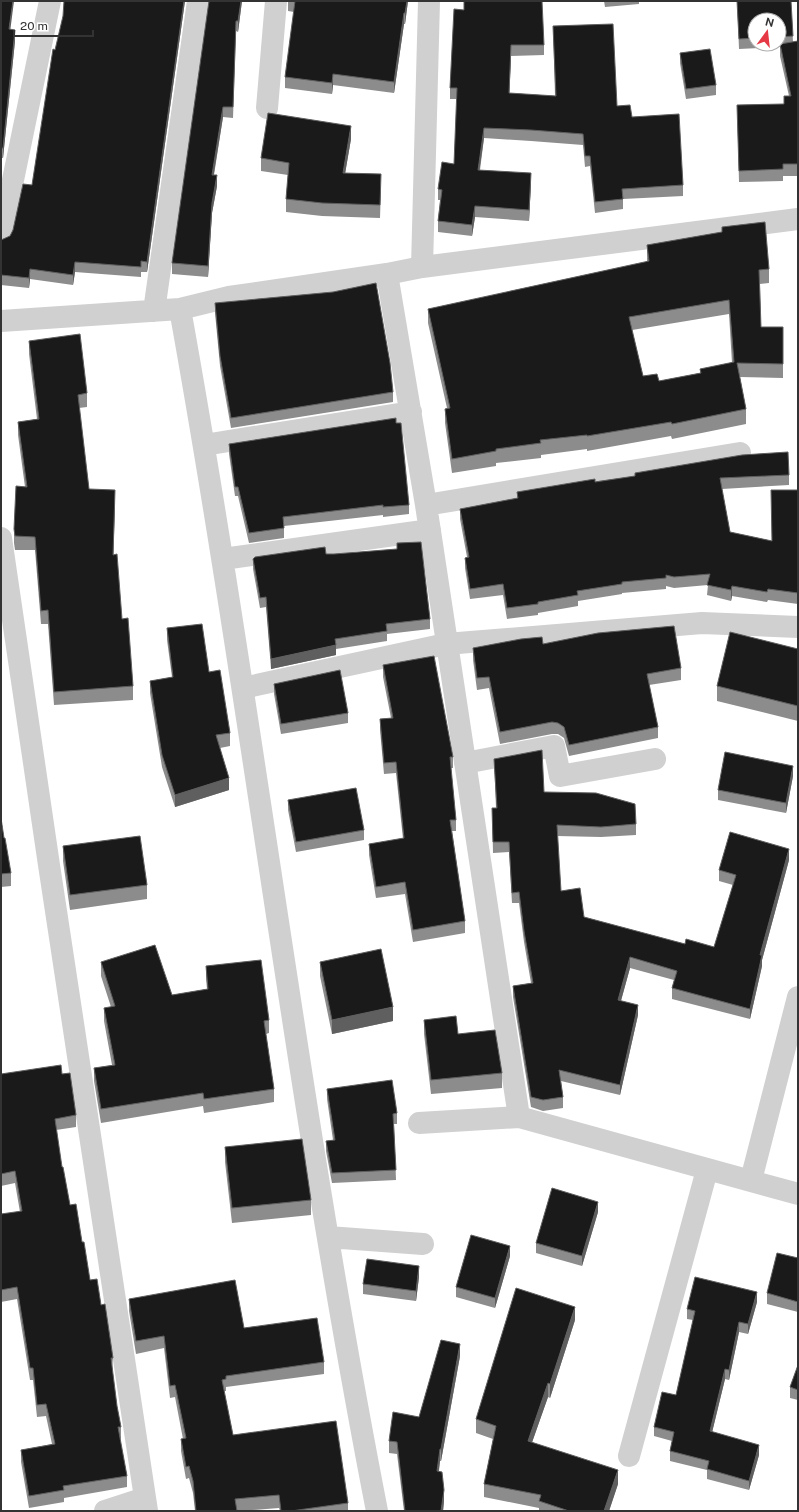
<svg xmlns="http://www.w3.org/2000/svg" width="799" height="1512" viewBox="0 0 799 1512" font-family="'Public Sans',sans-serif">
<rect width="100%" height="100%" fill="#fff"/>
<g fill="none" stroke-linecap="round" stroke-linejoin="round">
<path stroke="#d0d0d0" stroke-width="22" d="M 267,108 L 276,1
M 1,238 L 50,1
M 422,267 L 429,1
M 180,309 C 252,709 299,1112 377,1511
M 154,311 L 198,1
M 1,321 L 180,309 L 229,297 L 387,274
M 204,445 L 411,412
M 426,505 L 740,453
M 1,538 L 49,865 L 147,1511
M 223,559 L 430,530
M 243,688 L 446,644 L 702,623 L 798,627
M 465,763 L 554,746 L 560,776 L 655,759
M 519,1117 L 426,505 L 387,274 L 422,267 L 798,219
M 419,1123 L 519,1117 L 798,1194
M 751,1180 L 798,997
M 328,1237 L 423,1244
M 629,1456 L 707,1170
M 105,1511 L 145,1498"/>
</g>
<path fill="#8c8c8c" fill-rule="evenodd" d="M 1,1 L 10,30 L 15,41 L 3,158 L 1,158 Z
M 185,1 L 147,272 L 141,272 L 141,277 L 75,272 L 73,285 L 30,279 L 29,288 L 1,285 L 1,240 L 10,236 L 13,230 L 32,185 L 55,50 Z
M 209,1 L 242,1 L 238,32 L 236,31 L 233,118 L 223,117 L 214,175 L 217,186 L 212,213 L 208,277 L 172,274 L 172,263 Z
M 288,1 L 408,1 L 405,24 L 404,24 L 394,93 L 333,85 L 332,94 L 285,88 L 285,77 L 294,12 L 288,11 Z
M 604,1 L 639,1 L 639,4 L 605,7 Z
M 737,1 L 791,1 L 793,42 L 798,41 L 798,176 L 783,176 L 783,181 L 739,182 L 737,105 L 784,104 L 789,96 L 780,56 L 780,47 L 739,49 ZM 755,20 L 779,20 L 779,44 L 755,44 Z
M 464,10 L 544,45 L 544,55 L 511,56 L 509,93 L 555,96 L 553,26 L 617,106 L 632,117 L 683,185 L 683,196 L 623,199 L 623,209 L 595,213 L 590,166 L 585,167 L 583,145 L 531,141 L 484,138 L 480,170 L 531,183 L 529,221 L 475,217 L 472,236 L 438,232 L 438,221 L 440,200 L 438,200 L 438,189 L 454,164 L 457,99 L 450,99 L 450,88 Z
M 680,53 L 716,85 L 716,95 L 686,99 L 680,63 Z
M 351,139 L 345,173 L 381,187 L 380,218 L 322,216 L 286,212 L 286,199 L 288,175 L 261,171 L 261,158 Z
M 722,227 L 769,269 L 769,283 L 760,284 L 761,327 L 783,327 L 783,378 L 740,377 L 746,409 L 746,424 L 672,439 L 671,436 L 587,451 L 587,449 L 541,455 L 541,458 L 496,463 L 496,466 L 452,473 L 445,423 L 445,409 L 447,408 L 428,323 L 428,309 L 647,262 L 647,245 L 722,232 ZM 729,314 L 732,363 L 700,369 L 700,373 L 659,381 L 643,376 L 632,330 Z
M 215,303 L 393,392 L 393,402 L 231,428 L 220,366 L 215,313 Z
M 29,341 L 87,393 L 87,407 L 79,408 L 89,489 L 115,503 L 113,555 L 122,619 L 133,686 L 133,700 L 54,705 L 48,624 L 41,624 L 35,550 L 15,550 L 14,543 L 14,529 L 25,487 L 18,435 L 18,422 L 37,419 L 29,354 Z
M 396,423 L 409,505 L 409,514 L 383,517 L 383,515 L 284,526 L 284,538 L 249,543 L 238,496 L 235,496 L 229,454 L 229,444 Z
M 635,473 L 789,475 L 789,485 L 722,489 L 730,532 L 772,541 L 798,490 L 798,604 L 768,600 L 767,602 L 732,596 L 731,601 L 707,595 L 708,585 L 674,588 L 666,586 L 666,589 L 622,593 L 622,594 L 578,601 L 578,606 L 538,613 L 538,615 L 507,619 L 503,595 L 470,599 L 465,568 L 465,558 L 467,557 L 460,519 L 460,509 L 517,498 L 517,492 L 635,476 Z
M 326,554 L 430,619 L 430,629 L 387,634 L 387,641 L 336,649 L 336,655 L 271,669 L 266,607 L 260,608 L 253,569 L 253,559 Z
M 167,628 L 209,672 L 230,733 L 230,746 L 220,748 L 229,790 L 175,807 L 162,767 L 150,693 L 150,681 L 172,677 L 167,640 Z
M 543,644 L 681,668 L 681,680 L 649,685 L 658,727 L 658,738 L 569,756 L 564,738 L 558,734 L 552,734 L 500,744 L 489,688 L 477,690 L 473,660 L 473,648 Z
M 798,649 L 798,721 L 717,701 L 717,686 Z
M 383,665 L 453,757 L 453,768 L 451,768 L 456,820 L 456,831 L 452,831 L 465,921 L 465,933 L 413,942 L 405,894 L 376,898 L 369,855 L 369,844 L 403,839 L 396,773 L 384,774 L 380,730 L 380,719 L 391,718 L 383,677 Z
M 274,684 L 348,713 L 348,723 L 281,734 L 274,694 Z
M 494,759 L 544,792 L 636,824 L 636,835 L 601,837 L 557,836 L 561,891 L 584,917 L 685,944 L 714,947 L 733,885 L 719,881 L 719,870 L 789,860 L 762,960 L 762,966 L 750,1019 L 672,999 L 672,988 L 674,980 L 630,968 L 621,1001 L 638,1015 L 620,1095 L 561,1081 L 563,1097 L 563,1108 L 543,1111 L 531,1107 L 513,997 L 513,986 L 531,983 L 524,942 L 519,903 L 512,903 L 509,852 L 493,853 L 492,808 L 496,808 Z
M 793,776 L 786,813 L 718,800 L 718,790 Z
M 288,800 L 364,830 L 364,840 L 296,852 L 288,810 Z
M 1,818 L 4,838 L 11,873 L 11,886 L 1,887 Z
M 63,846 L 147,885 L 147,899 L 70,910 L 63,861 Z
M 101,962 L 172,995 L 207,989 L 206,979 L 206,966 L 269,1020 L 269,1033 L 266,1034 L 274,1089 L 274,1102 L 204,1113 L 203,1106 L 101,1123 L 94,1081 L 94,1068 L 112,1065 L 104,1021 L 104,1008 L 111,1007 L 101,976 Z
M 320,962 L 393,1021 L 332,1034 L 320,976 Z
M 424,1020 L 458,1034 L 502,1073 L 502,1088 L 431,1094 L 424,1034 Z
M 1,1074 L 62,1074 L 76,1115 L 76,1127 L 56,1130 L 62,1167 L 70,1205 L 82,1242 L 90,1280 L 101,1305 L 113,1358 L 112,1370 L 117,1406 L 121,1427 L 121,1438 L 120,1439 L 127,1476 L 127,1487 L 64,1498 L 64,1502 L 29,1508 L 21,1462 L 21,1450 L 52,1444 L 46,1416 L 37,1417 L 33,1380 L 30,1380 L 17,1299 L 1,1302 L 1,1214 L 20,1212 L 15,1183 L 1,1186 Z
M 327,1089 L 397,1113 L 397,1124 L 394,1124 L 396,1180 L 332,1183 L 326,1151 L 326,1141 L 333,1140 L 327,1099 Z
M 225,1147 L 311,1200 L 311,1215 L 232,1223 L 225,1162 Z
M 598,1212 L 582,1266 L 536,1253 L 536,1243 Z
M 510,1256 L 495,1308 L 456,1297 L 456,1287 Z
M 798,1258 L 798,1312 L 767,1304 L 767,1293 Z
M 419,1277 L 416,1301 L 363,1294 L 363,1284 Z
M 129,1299 L 244,1328 L 324,1362 L 324,1374 L 226,1387 L 226,1391 L 224,1391 L 233,1435 L 348,1503 L 348,1511 L 280,1511 L 279,1508 L 240,1511 L 195,1511 L 193,1493 L 189,1478 L 186,1479 L 181,1451 L 181,1439 L 183,1439 L 175,1397 L 170,1398 L 164,1348 L 136,1354 L 129,1311 Z
M 757,1302 L 748,1334 L 739,1332 L 729,1380 L 725,1379 L 712,1432 L 759,1455 L 749,1490 L 707,1479 L 707,1470 L 670,1461 L 670,1451 L 672,1441 L 654,1436 L 654,1427 L 676,1395 L 693,1320 L 687,1319 L 687,1309 Z
M 575,1320 L 550,1398 L 548,1397 L 532,1442 L 618,1484 L 609,1511 L 539,1511 L 539,1508 L 484,1497 L 484,1484 L 493,1439 L 476,1433 L 476,1419 Z
M 460,1356 L 441,1461 L 440,1461 L 439,1471 L 444,1501 L 443,1511 L 404,1511 L 397,1454 L 389,1453 L 389,1441 L 419,1417 Z
M 798,1365 L 798,1400 L 790,1398 L 790,1387 Z"/>
<path fill="#5f5f5f" d="M 13,1 L 14,1 L 9,40 L 9,29 Z
M 184,1 L 185,1 L 147,272 L 147,262 Z
M 241,1 L 242,1 L 238,32 L 238,21 Z
M 407,1 L 408,1 L 405,24 L 405,13 Z
M 404,13 L 404,24 L 394,93 L 394,82 Z
M 15,30 L 15,41 L 3,158 L 3,148 Z
M 511,45 L 511,56 L 509,103 L 509,93 Z
M 333,74 L 333,85 L 332,94 L 332,83 Z
M 223,107 L 223,117 L 212,185 L 212,175 Z
M 351,126 L 351,139 L 343,186 L 343,173 Z
M 484,128 L 484,138 L 478,180 L 478,170 Z
M 531,173 L 531,183 L 529,221 L 529,210 Z
M 217,175 L 217,186 L 212,213 L 208,277 L 208,266 L 212,203 Z
M 475,206 L 475,217 L 472,236 L 472,225 Z
M 75,262 L 75,272 L 73,285 L 73,275 Z
M 30,269 L 30,279 L 29,288 L 29,278 Z
M 115,490 L 115,503 L 113,568 L 113,555 Z
M 732,586 L 732,596 L 731,601 L 731,590 Z
M 336,645 L 336,655 L 271,669 L 271,659 Z
M 793,766 L 793,776 L 786,813 L 786,803 Z
M 229,778 L 229,790 L 175,807 L 175,795 Z
M 789,849 L 789,860 L 762,960 L 762,966 L 750,1019 L 750,1009 L 760,955 Z
M 630,957 L 630,968 L 618,1011 L 618,1000 Z
M 638,1005 L 638,1015 L 620,1095 L 620,1085 Z
M 393,1007 L 393,1021 L 332,1034 L 332,1020 Z
M 598,1202 L 598,1212 L 582,1266 L 582,1256 Z
M 510,1246 L 510,1256 L 495,1308 L 495,1298 Z
M 419,1266 L 419,1277 L 416,1301 L 416,1291 Z
M 757,1292 L 757,1302 L 748,1334 L 748,1324 Z
M 575,1307 L 575,1320 L 550,1398 L 550,1384 Z
M 739,1322 L 739,1332 L 729,1380 L 729,1370 Z
M 460,1344 L 460,1356 L 441,1461 L 441,1449 Z
M 725,1369 L 725,1379 L 710,1441 L 710,1431 Z
M 548,1383 L 548,1397 L 528,1454 L 528,1441 Z
M 759,1445 L 759,1455 L 749,1490 L 749,1481 Z
M 440,1449 L 440,1461 L 437,1483 L 437,1471 Z
M 618,1470 L 618,1484 L 609,1511 L 604,1511 Z
M 444,1490 L 444,1501 L 443,1511 L 441,1511 Z"/>
<path fill="#1a1a1a" stroke="#5f5f5f" fill-rule="evenodd" d="M 1,1 L 13,1 L 9,29 L 15,30 L 3,148 L 1,148 Z
M 64,1 L 184,1 L 147,262 L 141,261 L 141,267 L 75,262 L 73,275 L 30,269 L 29,278 L 1,275 L 1,240 L 10,236 L 13,230 L 23,184 L 32,185 L 53,49 L 55,50 L 63,16 Z
M 209,1 L 241,1 L 238,21 L 236,21 L 233,107 L 223,107 L 212,175 L 217,175 L 212,203 L 208,266 L 172,263 Z
M 295,1 L 407,1 L 405,13 L 404,13 L 394,82 L 333,74 L 332,83 L 285,77 Z
M 464,1 L 542,1 L 544,45 L 511,45 L 509,93 L 556,96 L 553,26 L 613,24 L 617,106 L 630,105 L 632,117 L 679,114 L 683,185 L 622,189 L 623,199 L 595,202 L 590,156 L 585,156 L 583,134 L 531,130 L 484,128 L 478,170 L 531,173 L 529,210 L 475,206 L 472,225 L 438,221 L 442,190 L 438,189 L 442,162 L 454,164 L 457,88 L 450,88 L 454,9 L 464,10 Z
M 737,1 L 791,1 L 793,36 L 779,37 L 779,20 L 755,20 L 755,38 L 739,39 Z
M 798,41 L 798,164 L 783,164 L 783,169 L 739,171 L 737,105 L 784,104 L 784,96 L 791,96 L 780,44 Z
M 710,49 L 716,85 L 686,89 L 680,53 Z
M 268,113 L 351,126 L 343,173 L 381,174 L 380,205 L 322,203 L 286,199 L 289,163 L 261,158 Z
M 765,222 L 769,269 L 759,270 L 761,327 L 783,327 L 783,364 L 737,363 L 746,409 L 672,424 L 671,422 L 587,436 L 587,435 L 540,440 L 541,443 L 496,449 L 496,451 L 452,459 L 445,409 L 450,408 L 428,309 L 649,261 L 647,245 L 722,232 L 722,227 ZM 729,300 L 734,362 L 700,369 L 701,373 L 659,381 L 657,374 L 643,376 L 629,317 Z
M 376,283 L 390,363 L 393,392 L 231,418 L 220,356 L 215,303 L 333,292 Z
M 80,334 L 87,393 L 78,395 L 89,489 L 115,490 L 113,555 L 117,554 L 122,619 L 128,618 L 133,686 L 54,692 L 48,610 L 41,611 L 35,537 L 15,536 L 14,529 L 16,486 L 27,487 L 18,422 L 39,419 L 29,341 Z
M 396,418 L 396,423 L 401,423 L 409,505 L 383,507 L 383,505 L 283,517 L 284,528 L 249,533 L 238,487 L 235,487 L 229,444 Z
M 788,452 L 789,475 L 720,478 L 730,532 L 772,541 L 771,490 L 798,490 L 798,593 L 768,589 L 767,592 L 732,586 L 731,590 L 707,585 L 710,574 L 674,577 L 666,575 L 666,578 L 622,582 L 622,584 L 577,591 L 578,595 L 538,602 L 538,604 L 507,608 L 503,584 L 470,589 L 465,558 L 469,557 L 460,509 L 518,498 L 517,492 L 595,479 L 595,482 L 635,476 L 635,473 L 742,455 Z
M 421,542 L 430,619 L 386,624 L 387,631 L 335,639 L 336,645 L 271,659 L 266,597 L 260,598 L 253,559 L 255,557 L 325,547 L 326,554 L 334,554 L 397,549 L 397,543 Z
M 202,624 L 209,672 L 220,670 L 230,733 L 216,735 L 229,778 L 175,795 L 162,755 L 150,681 L 173,677 L 167,628 Z
M 674,626 L 681,668 L 647,674 L 658,727 L 569,745 L 564,727 L 558,723 L 552,722 L 500,732 L 489,677 L 477,678 L 473,648 L 521,639 L 542,637 L 543,644 L 598,633 Z
M 730,632 L 798,649 L 798,706 L 717,686 Z
M 434,656 L 453,757 L 450,757 L 456,820 L 450,820 L 465,921 L 413,930 L 405,882 L 376,887 L 369,844 L 404,838 L 396,762 L 384,763 L 380,719 L 393,718 L 383,665 Z
M 340,670 L 348,713 L 281,724 L 274,684 Z
M 542,750 L 544,792 L 596,793 L 635,804 L 636,824 L 601,827 L 557,825 L 561,891 L 580,888 L 584,917 L 685,944 L 686,939 L 714,947 L 736,875 L 719,870 L 730,832 L 789,849 L 760,955 L 762,955 L 750,1009 L 672,988 L 677,971 L 630,957 L 618,1000 L 638,1005 L 620,1085 L 559,1070 L 563,1097 L 543,1100 L 531,1097 L 513,986 L 533,983 L 524,931 L 519,892 L 512,893 L 509,842 L 493,842 L 492,808 L 497,808 L 494,759 Z
M 725,752 L 793,766 L 786,803 L 718,790 Z
M 356,788 L 364,830 L 296,842 L 288,800 Z
M 1,818 L 4,838 L 5,838 L 11,873 L 1,874 Z
M 140,836 L 147,885 L 70,895 L 63,846 Z
M 155,945 L 172,995 L 208,989 L 206,966 L 261,960 L 269,1020 L 264,1021 L 274,1089 L 204,1099 L 203,1093 L 101,1109 L 94,1068 L 115,1065 L 104,1008 L 115,1006 L 101,962 Z
M 381,949 L 393,1007 L 332,1020 L 320,962 Z
M 456,1016 L 458,1034 L 495,1030 L 502,1073 L 431,1080 L 424,1020 Z
M 61,1065 L 62,1074 L 70,1073 L 76,1115 L 55,1119 L 62,1167 L 63,1167 L 70,1205 L 76,1204 L 82,1242 L 84,1242 L 90,1280 L 97,1279 L 101,1305 L 105,1304 L 113,1358 L 111,1358 L 117,1406 L 121,1427 L 118,1427 L 127,1476 L 63,1486 L 64,1490 L 29,1496 L 21,1450 L 55,1444 L 46,1404 L 37,1405 L 33,1368 L 30,1368 L 17,1287 L 1,1290 L 1,1214 L 22,1211 L 15,1171 L 1,1174 L 1,1074 Z
M 392,1080 L 397,1113 L 393,1114 L 396,1170 L 332,1173 L 326,1141 L 335,1140 L 327,1089 Z
M 302,1139 L 311,1200 L 232,1208 L 225,1147 Z
M 552,1188 L 598,1202 L 582,1256 L 536,1243 Z
M 471,1235 L 510,1246 L 495,1298 L 456,1287 Z
M 777,1253 L 798,1258 L 798,1302 L 767,1293 Z
M 367,1259 L 419,1266 L 416,1291 L 363,1284 Z
M 695,1277 L 757,1292 L 748,1324 L 739,1322 L 729,1370 L 725,1369 L 710,1431 L 759,1445 L 749,1481 L 707,1469 L 709,1461 L 670,1451 L 674,1432 L 654,1427 L 662,1392 L 676,1395 L 695,1311 L 687,1309 Z
M 235,1280 L 244,1328 L 317,1318 L 324,1362 L 226,1376 L 226,1379 L 222,1380 L 233,1435 L 336,1421 L 348,1503 L 291,1511 L 281,1511 L 279,1495 L 235,1499 L 237,1511 L 196,1511 L 193,1481 L 189,1466 L 186,1467 L 181,1439 L 186,1438 L 175,1385 L 170,1386 L 164,1336 L 136,1341 L 129,1299 Z
M 516,1288 L 575,1307 L 550,1384 L 548,1383 L 528,1441 L 618,1470 L 604,1511 L 569,1511 L 539,1501 L 541,1495 L 484,1484 L 496,1426 L 476,1419 Z
M 441,1340 L 460,1344 L 441,1449 L 440,1449 L 437,1471 L 442,1472 L 444,1490 L 441,1511 L 405,1511 L 397,1442 L 389,1441 L 393,1412 L 419,1417 Z
M 798,1365 L 798,1390 L 790,1387 Z"/>
<rect width="799" height="1512" fill="none" stroke="#333333" stroke-width="4"/>
<g transform="translate(767 32) rotate(15)"><circle r="19" fill="#ffffff" stroke="#adadad"/>
<path d="M0-3L7 15L0 10L-7 15Z" fill="#e63946"/>
<text y="-6" font-size="11" font-weight="bold" text-anchor="middle" fill="#333333">N</text>
</g>
<path d="M14 30v6h79v-6" fill="none" stroke="#333333" stroke-width="2"/>
<text x="20" y="30" font-size="12" fill="#333333" stroke="#ffffff" stroke-width="3" paint-order="stroke">20 m</text>
</svg>
